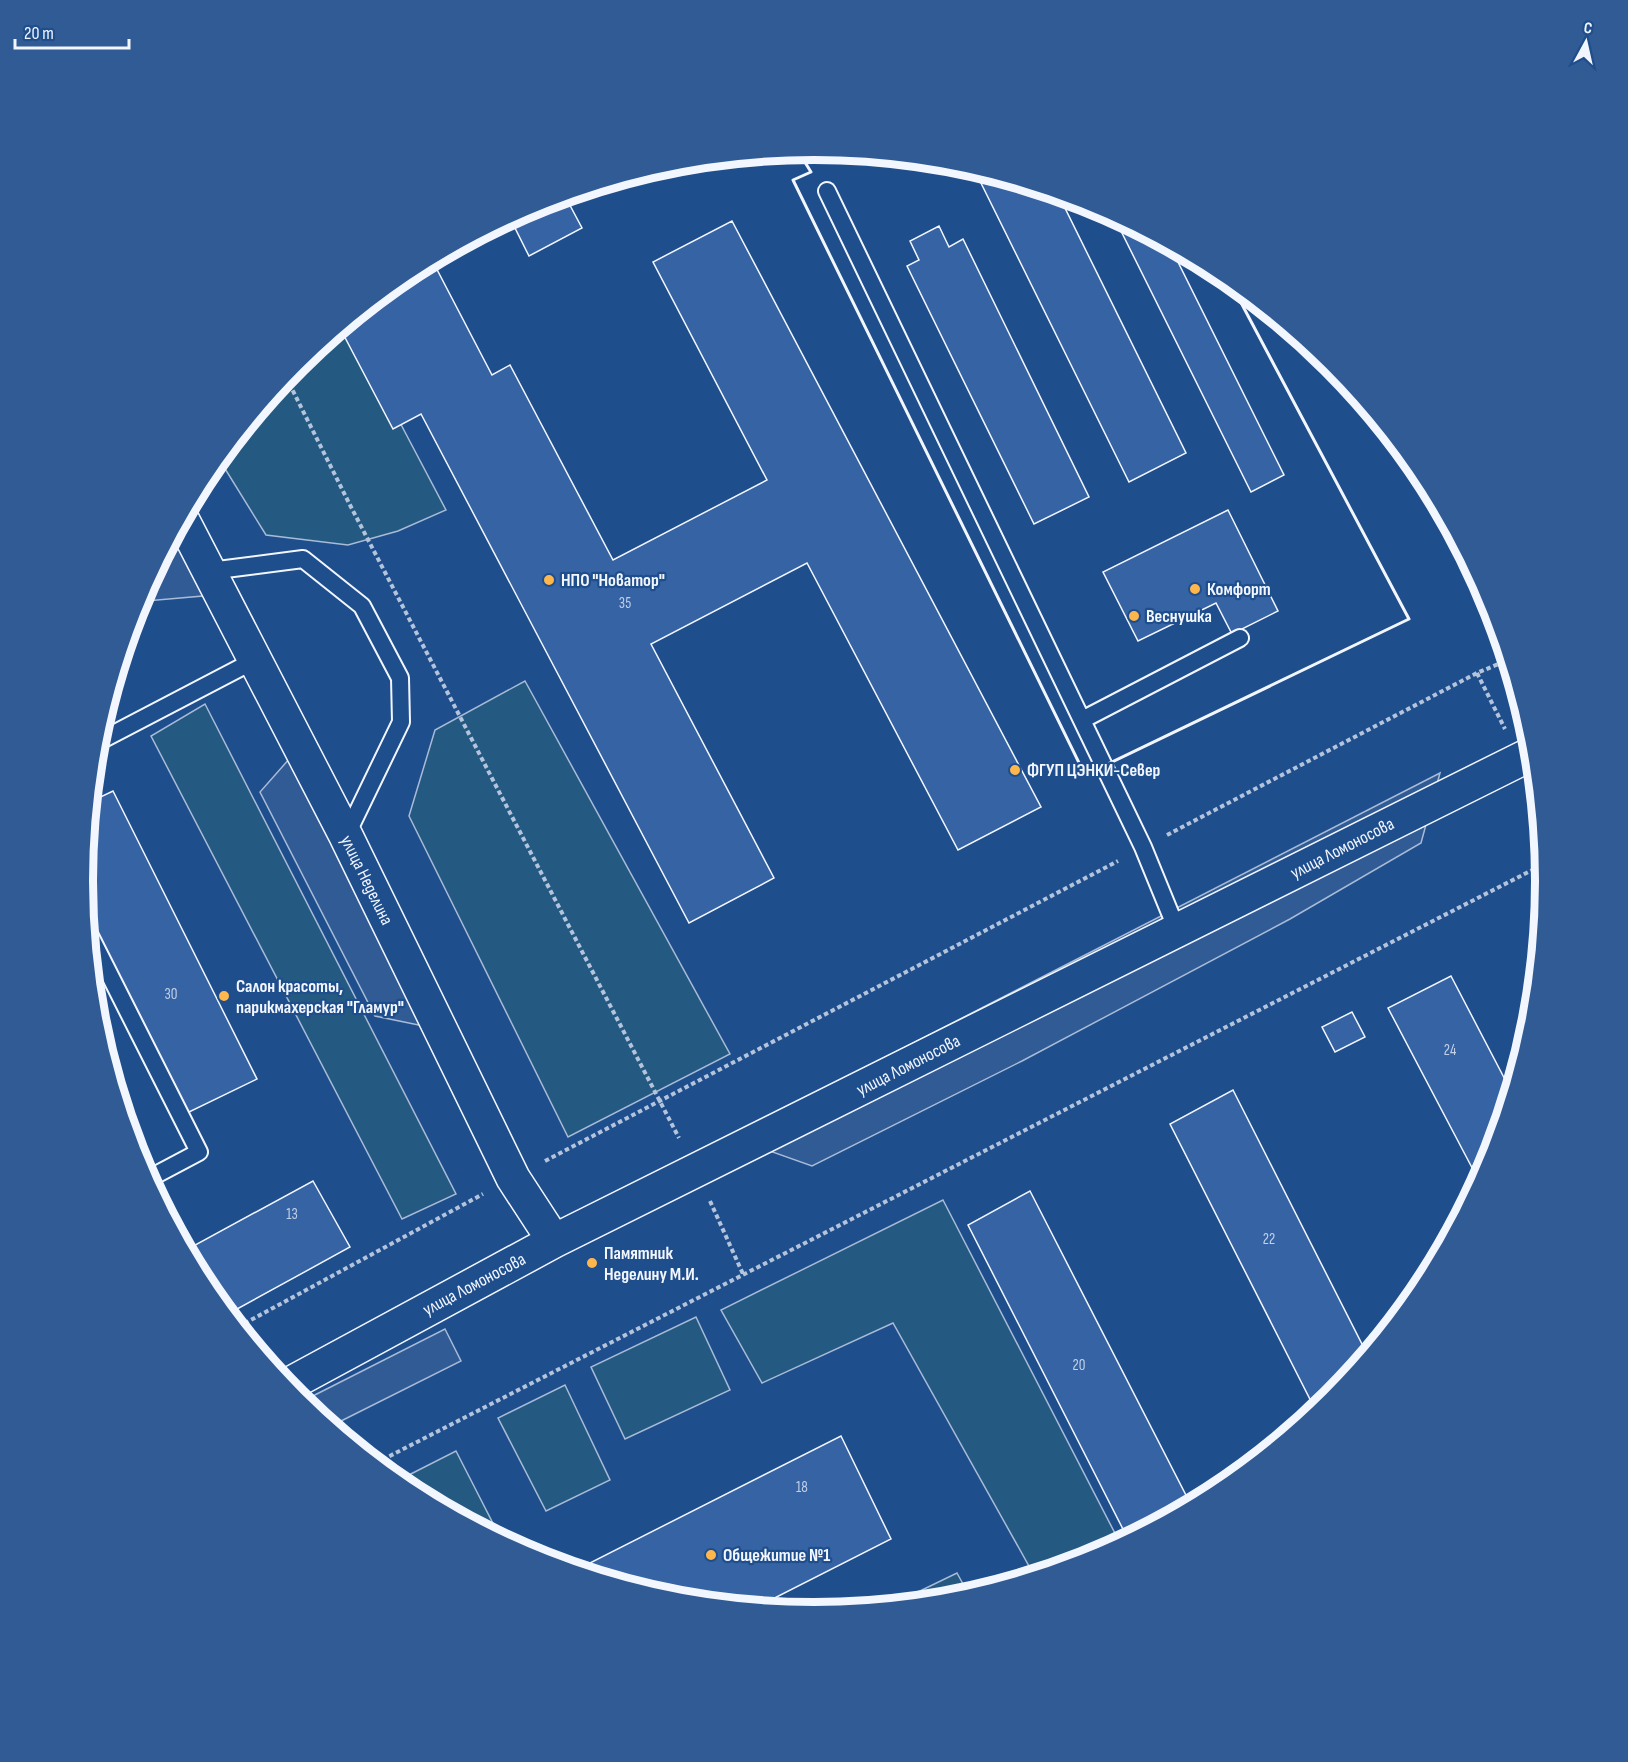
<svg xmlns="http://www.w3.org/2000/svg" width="1628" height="1762" viewBox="0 0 1628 1762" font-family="'Sofia Sans Condensed',sans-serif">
<rect width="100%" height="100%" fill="#1f4e8c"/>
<path fill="#245a82" stroke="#a8bbd7" stroke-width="1.5" d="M 347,322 L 446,510 L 398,531 L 348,545 L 266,535 L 219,459 L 297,364 Z
M 525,681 L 730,1054 L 568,1137 L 409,816 L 435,730 Z
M 205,704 L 456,1194 L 402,1219 L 151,736 Z
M 943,1200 L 1120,1543 L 1094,1557 L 1034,1575 L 893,1323 L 762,1383 L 721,1310 Z
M 696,1317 L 730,1390 L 625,1439 L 591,1367 Z
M 565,1385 L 610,1480 L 546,1511 L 498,1418 Z
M 456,1451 L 501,1539 L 407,1489 L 397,1481 Z
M 957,1573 L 969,1595 L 956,1599 L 891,1605 Z"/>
<path fill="#305b95" stroke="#a8bbd7" stroke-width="1.5" d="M 178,526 L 214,595 L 146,601 L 142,594 Z
M 298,749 L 438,1029 L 375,1016 L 260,792 Z
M 1440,773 L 1421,843 L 1290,919 L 1022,1061 L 812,1166 L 730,1137 Z
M 445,1329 L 461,1361 L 331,1426 L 301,1402 Z"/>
<path fill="#3563a3" stroke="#f2f6ff" stroke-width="1.5" d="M 974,169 L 1058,194 L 1186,453 L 1129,482 Z
M 565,196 L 582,228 L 529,256 L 510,218 L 534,205 Z
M 1113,215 L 1170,246 L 1284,475 L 1251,492 Z
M 732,221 L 1041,807 L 958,850 L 807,563 L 651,644 L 774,878 L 689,923 L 421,414 L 393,429 L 340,328 L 408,273 L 432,260 L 492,375 L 510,365 L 613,560 L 767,480 L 653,262 Z
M 939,226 L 949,247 L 963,239 L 1089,497 L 1034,524 L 907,266 L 919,260 L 910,241 Z
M 1228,510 L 1278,611 L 1232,634 L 1216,603 L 1138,641 L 1103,572 Z
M 113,791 L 257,1079 L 187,1113 L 85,908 L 83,881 L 90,802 Z
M 1451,976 L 1511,1091 L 1490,1161 L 1479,1181 L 1388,1008 Z
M 1352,1012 L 1365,1037 L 1335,1052 L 1322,1027 Z
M 1233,1090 L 1367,1354 L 1331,1398 L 1316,1411 L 1170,1124 Z
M 313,1181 L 350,1247 L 228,1314 L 206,1287 L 186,1250 Z
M 1030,1191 L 1191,1505 L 1128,1539 L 968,1225 Z
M 841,1436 L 891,1539 L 757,1607 L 671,1598 L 576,1570 Z"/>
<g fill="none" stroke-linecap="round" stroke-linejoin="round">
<defs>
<path id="service" d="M 827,191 L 1143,847 L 1177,930
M 210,571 L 303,559 L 362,606 L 400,678 L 401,722 L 346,836
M 1082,720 L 1240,638
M 96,743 L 255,660
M 88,932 L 199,1152 L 148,1179"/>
<path id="tertiary" d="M 182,519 L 346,836 L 513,1178 L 554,1241
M 286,1386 L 554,1241 L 1533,753"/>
</defs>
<use href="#service" stroke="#f2f6ff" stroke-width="20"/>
<use href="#tertiary" stroke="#f2f6ff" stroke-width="36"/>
<path stroke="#b3c4dc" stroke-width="4" stroke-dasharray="4.5 3" stroke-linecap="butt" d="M 286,377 L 350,505 L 679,1138
M 1477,673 L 1505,729
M 1167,835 L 1477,673 L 1508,660
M 545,1161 L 1118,861
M 710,1201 L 743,1274
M 238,1327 L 483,1194
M 376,1463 L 1544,864"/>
<use href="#service" stroke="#1f4e8c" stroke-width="16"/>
<use href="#tertiary" stroke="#1f4e8c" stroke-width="33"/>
<path stroke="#f2f6ff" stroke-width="3" d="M 798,151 L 811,172 L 793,180 L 1085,775 L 1409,619 L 1229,280"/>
</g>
<g fill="#ffb74d" stroke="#1f4e8c" stroke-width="2">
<circle cx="549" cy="580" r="6"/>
<circle cx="1195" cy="589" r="6"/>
<circle cx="1134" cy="616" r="6"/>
<circle cx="1015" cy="770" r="6"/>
<circle cx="224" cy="996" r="6"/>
<circle cx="592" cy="1263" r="6"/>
<circle cx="711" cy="1555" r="6"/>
</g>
<g text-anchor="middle" stroke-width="4.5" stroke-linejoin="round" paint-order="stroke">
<g font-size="15" fill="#c3d1e8">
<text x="625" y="608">35</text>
<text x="171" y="999">30</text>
<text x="1450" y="1055">24</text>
<text x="292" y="1219">13</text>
<text x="1269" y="1244">22</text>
<text x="1079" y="1370">20</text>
<text x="802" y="1492">18</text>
</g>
<g font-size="18" font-weight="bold" fill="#f2f6ff" stroke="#1f4e8c" text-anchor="start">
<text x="561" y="586">НПО "Новатор"</text>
<text x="1207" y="595">Комфорт</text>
<text x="1146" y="622">Веснушка</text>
<text x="1027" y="776">ФГУП ЦЭНКИ-Север</text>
<text x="236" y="992">Салон красоты,<tspan x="236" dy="21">парикмахерская "Гламур"</tspan></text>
<text x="604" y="1259">Памятник<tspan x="604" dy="21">Неделину М.И.</tspan></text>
<text x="723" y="1561">Общежитие №1</text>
</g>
<g font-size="18" fill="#f2f6ff" stroke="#1f4e8c">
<text transform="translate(1342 848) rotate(-27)" y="6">улица Ломоносова</text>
<text transform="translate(367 880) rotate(64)" y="6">улица Неделина</text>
<text transform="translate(908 1065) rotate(-27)" y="6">улица Ломоносова</text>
<text transform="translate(474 1284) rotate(-28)" y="6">улица Ломоносова</text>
</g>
</g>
<path d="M0 0H1628V1762H0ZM93 881a721 721 0 1 1 1442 0a721 721 0 1 1-1442 0Z" fill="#305b95" fill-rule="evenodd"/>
<path fill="none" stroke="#f2f6ff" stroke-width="8" d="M93 881a721 721 0 1 1 1442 0a721 721 0 1 1-1442 0Z"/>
<g transform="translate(1586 42) rotate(8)" stroke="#1f4e8c" stroke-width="4.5" paint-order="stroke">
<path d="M0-4.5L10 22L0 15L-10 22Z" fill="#f2f6ff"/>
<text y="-9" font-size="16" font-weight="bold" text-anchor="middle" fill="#f2f6ff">С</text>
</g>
<path d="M15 39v9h114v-9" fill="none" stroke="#f2f6ff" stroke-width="3"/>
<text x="24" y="39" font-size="18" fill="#f2f6ff" stroke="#1f4e8c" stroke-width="4.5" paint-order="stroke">20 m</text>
</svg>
